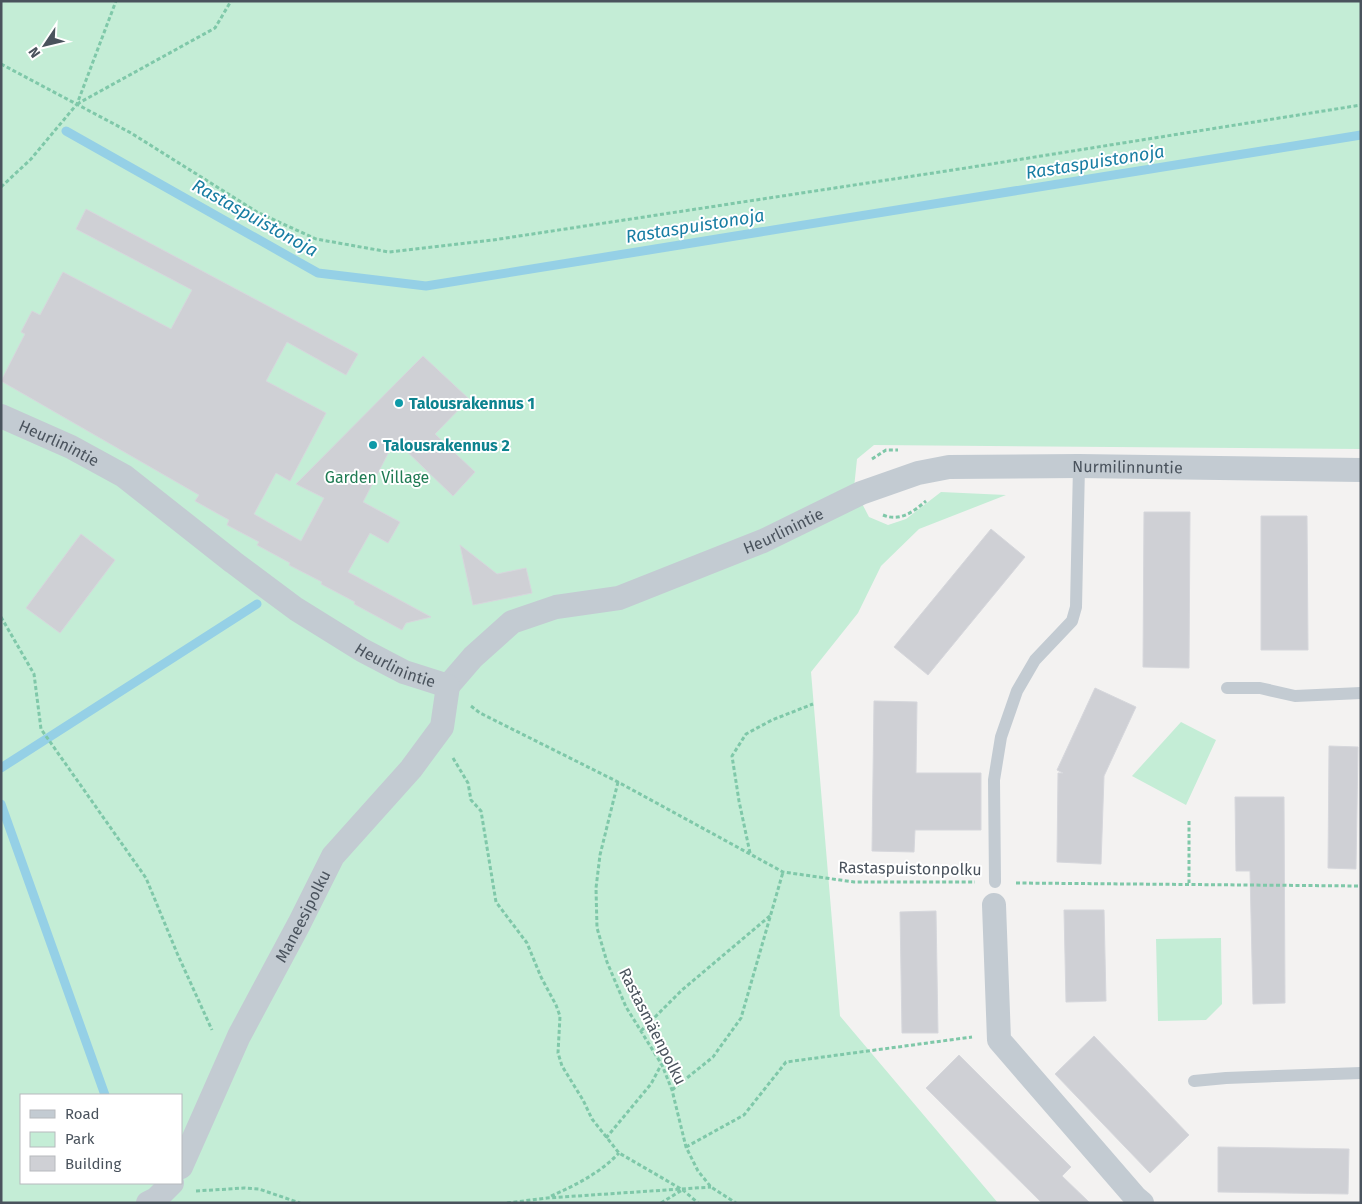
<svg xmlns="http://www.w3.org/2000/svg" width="1362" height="1204" viewBox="0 0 1362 1204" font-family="'Fira Sans',sans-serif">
<rect width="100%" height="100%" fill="#f3f2f1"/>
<path fill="#c4edd6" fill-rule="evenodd" d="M 1,1 L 1361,1 L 1361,449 L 874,445 L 857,459 L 854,488 L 869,517 L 888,525 L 906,519 L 941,492 L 1006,495 L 919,529 L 881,566 L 858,613 L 811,672 L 840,1016 L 998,1203 L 1,1203 ZM 21,1095 L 181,1095 L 181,1183 L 21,1183 Z
M 1181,722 L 1216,740 L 1186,805 L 1132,776 Z
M 1221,938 L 1222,1004 L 1206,1020 L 1158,1021 L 1156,939 Z"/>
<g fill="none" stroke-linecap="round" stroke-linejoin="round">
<path stroke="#95d0e6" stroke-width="9" d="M 66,131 L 318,273 L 426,286 L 1361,135
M 1,768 L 257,604
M 1,804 L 105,1095"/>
</g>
<path fill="#cfd0d5" stroke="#d6d7dc" d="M 86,209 L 358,354 L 346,375 L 287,342 L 266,381 L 326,413 L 290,481 L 276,473 L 254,514 L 301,541 L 324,498 L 296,484 L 423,356 L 469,399 L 435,434 L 475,472 L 453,496 L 395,440 L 363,502 L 400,522 L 388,543 L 370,533 L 348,572 L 431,617 L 406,623 L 402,630 L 354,604 L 355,602 L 321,584 L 322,582 L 289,565 L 290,563 L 257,545 L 259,542 L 227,525 L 229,520 L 195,501 L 199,495 L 1,381 L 25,334 L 21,332 L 32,311 L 40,315 L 63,272 L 171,329 L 192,290 L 76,229 Z
M 1144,512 L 1190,512 L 1189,668 L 1143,667 Z
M 1261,516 L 1307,516 L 1308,650 L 1261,650 Z
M 991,529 L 1025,557 L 928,675 L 894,647 Z
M 81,534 L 115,560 L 60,633 L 26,608 Z
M 460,545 L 497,574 L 526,568 L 532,593 L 473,605 Z
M 1095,688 L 1136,707 L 1104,776 L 1101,864 L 1057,862 L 1058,773 L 1063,773 L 1057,770 Z
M 874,701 L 917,702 L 916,773 L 981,773 L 981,830 L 915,830 L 914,852 L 872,851 Z
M 1329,746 L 1358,747 L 1356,869 L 1328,868 Z
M 1235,797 L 1284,797 L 1285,1003 L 1253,1004 L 1250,871 L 1236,871 Z
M 1064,910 L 1104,910 L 1106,1001 L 1066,1002 Z
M 936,911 L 938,1033 L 902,1033 L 900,912 Z
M 1094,1036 L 1189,1135 L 1150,1173 L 1055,1074 Z
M 959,1055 L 1071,1167 L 1062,1176 L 1090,1203 L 1042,1203 L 926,1088 Z
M 1218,1147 L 1349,1149 L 1348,1194 L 1218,1192 Z"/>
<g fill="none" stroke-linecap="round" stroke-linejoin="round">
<path stroke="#7fc8a9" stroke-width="3" stroke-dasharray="4 2.5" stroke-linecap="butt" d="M 1,64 L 131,133 L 257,212 L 316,239 L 389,252 L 493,240 L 966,168 L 1361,105
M 77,104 L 215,28 L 231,1
M 1,187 L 31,159 L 77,104 L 116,1
M 872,459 L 886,450 L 898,450
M 883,515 C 900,522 913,512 926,501
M 1,617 L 34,674 L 41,729 L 146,878 L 177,953 L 212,1030
M 471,706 L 480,713 L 618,782 L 783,872 L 854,882 L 975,882
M 453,758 L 468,783 L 471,800 L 481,811 L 496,902 L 527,943 L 541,977 L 556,1005 L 560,1016 L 558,1053 L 562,1066 L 583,1100 L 592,1119 L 619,1153 L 683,1190 L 698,1203
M 618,782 L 600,855 L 596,888 L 597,928 L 607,962 L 626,1007 L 662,1065 L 672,1090 L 686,1147 L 698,1171 L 711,1187 L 736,1203
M 1189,821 L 1189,883
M 750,853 L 739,801 L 732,756 L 746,734 L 772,720 L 813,704
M 1016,883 L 1361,886
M 641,1031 L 682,990 L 771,915
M 672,1090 L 713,1057 L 741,1018 L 783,872
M 606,1138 L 651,1084 L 661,1065
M 686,1147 L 744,1115 L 786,1062 L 972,1037
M 196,1191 L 244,1188 L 259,1189 L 300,1203
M 551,1196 C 576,1185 600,1173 619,1153
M 507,1203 L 547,1198 L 711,1187
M 661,1203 L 682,1190"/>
<path stroke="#c3cbd2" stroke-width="12" d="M 1227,688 L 1260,688 L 1295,696 L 1361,693
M 995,882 L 994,780 L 1001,737 L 1017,691 L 1035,660 L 1072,621 L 1076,607 L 1079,466
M 1194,1081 L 1226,1078 L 1361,1073"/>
<g stroke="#c3cbd2" stroke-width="24">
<path id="s1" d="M 1,416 L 71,447 L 124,476 L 233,562 L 296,609 L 362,650 L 404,672 L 448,686 L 473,657 L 512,622 L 556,607 L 619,598 L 763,541 L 861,493 L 918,473 L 949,467 L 1079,466 L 1361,470"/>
<path d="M 994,905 L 999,1040 L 1136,1198 L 1142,1203"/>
<path id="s2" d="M 181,1167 L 239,1036 L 299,924 L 333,856 L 411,769 L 442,727 L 448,686"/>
<path d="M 148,1203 L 156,1199 L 172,1183"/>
</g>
</g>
<g fill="#0f9aa8" stroke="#fff" stroke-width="2">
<circle cx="399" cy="403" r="5"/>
<circle cx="373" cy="445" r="5"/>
</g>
<g text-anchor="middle" stroke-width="4" stroke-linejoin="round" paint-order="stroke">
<g font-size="16" font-weight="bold" fill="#0d838f" stroke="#fff" text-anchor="start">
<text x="409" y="409">Talousrakennus 1</text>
<text x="383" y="451">Talousrakennus 2</text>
</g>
<g font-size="16" fill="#4a535d" stroke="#fff">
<text dy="6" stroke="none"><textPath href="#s1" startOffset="64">Heurlinintie</textPath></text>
<text dy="6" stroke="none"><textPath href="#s1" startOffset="1261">Nurmilinnuntie</textPath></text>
<text dy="6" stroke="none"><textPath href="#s1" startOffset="904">Heurlinintie</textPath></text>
<text dy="6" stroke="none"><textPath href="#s1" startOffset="469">Heurlinintie</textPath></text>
<text transform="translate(910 868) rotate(1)" y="6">Rastaspuistonpolku</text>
<text dy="6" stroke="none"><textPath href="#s2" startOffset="279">Maneesipolku</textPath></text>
<text transform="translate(653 1026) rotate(63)" y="6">Rastasmäenpolku</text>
</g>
<g font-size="16" fill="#1f7b53" stroke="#fff">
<text x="377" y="483">Garden Village</text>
</g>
<g font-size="18" font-style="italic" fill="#187da3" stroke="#fff">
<text transform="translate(1095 162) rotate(-9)" y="6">Rastaspuistonoja</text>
<text transform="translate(255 218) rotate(29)" y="6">Rastaspuistonoja</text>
<text transform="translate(695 226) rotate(-9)" y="6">Rastaspuistonoja</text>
</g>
</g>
<rect width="1362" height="1204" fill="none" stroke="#4a535d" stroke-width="5"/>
<rect x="20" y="1094" width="162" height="90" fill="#ffffff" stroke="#b7babe"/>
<rect x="30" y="1110" width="25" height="8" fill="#c3cbd2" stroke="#b7babe"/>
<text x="65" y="1119" font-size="15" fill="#4a535d">Road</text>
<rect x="30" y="1132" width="25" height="15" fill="#c4edd6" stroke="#b7babe"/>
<text x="65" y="1144" font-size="15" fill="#4a535d">Park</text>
<rect x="30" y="1156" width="25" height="15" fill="#cfd0d5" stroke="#b7babe"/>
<text x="65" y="1169" font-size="15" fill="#4a535d">Building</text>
<g transform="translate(45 45) rotate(235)" stroke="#ffffff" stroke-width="4" paint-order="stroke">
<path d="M0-4L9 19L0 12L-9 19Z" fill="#4a535d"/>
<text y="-8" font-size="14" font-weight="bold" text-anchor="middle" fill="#4a535d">N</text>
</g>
</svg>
